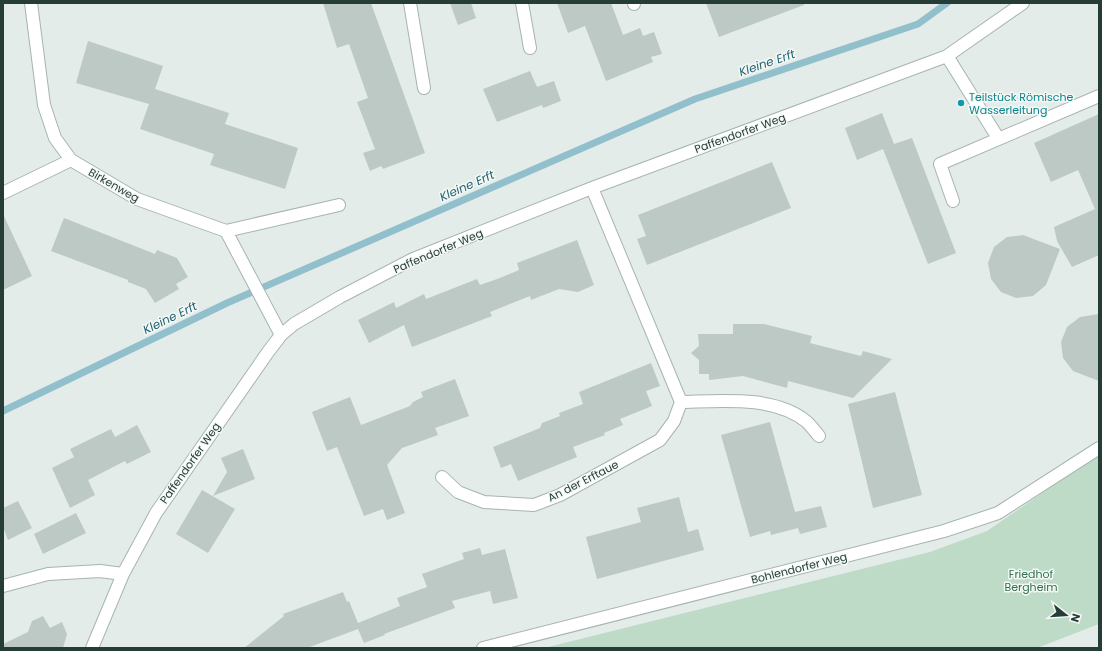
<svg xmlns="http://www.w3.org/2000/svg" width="1102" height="651" viewBox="0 0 1102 651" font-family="Poppins,sans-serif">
<rect width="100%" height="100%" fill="#e4ece9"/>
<path fill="#bedbc8" d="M 1099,454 L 1099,624 L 1037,648 L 544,648 L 930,552 L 987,531 Z"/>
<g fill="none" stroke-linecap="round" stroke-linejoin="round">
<path stroke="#91c0cc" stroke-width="7" d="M 3,411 L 227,303 L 695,99 L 918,24 L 947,3"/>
</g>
<path fill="#bcc9c5" d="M 323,3 L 371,3 L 425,153 L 383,169 L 381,166 L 370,171 L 363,153 L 375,149 L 357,102 L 368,98 L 349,44 L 337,48 Z
M 450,3 L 471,3 L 476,18 L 458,25 Z
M 557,3 L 611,3 L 623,35 L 640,28 L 643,36 L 654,32 L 662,54 L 651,57 L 653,62 L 606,81 L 585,26 L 568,33 Z
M 706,3 L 804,3 L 804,5 L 719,37 Z
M 88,41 L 163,66 L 155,89 L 229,113 L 225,124 L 298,148 L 285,189 L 210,165 L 214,154 L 140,129 L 149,104 L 76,83 Z
M 530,71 L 537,87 L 554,81 L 561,101 L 543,108 L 542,105 L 497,122 L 483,89 Z
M 882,113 L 894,144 L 912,138 L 956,253 L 928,264 L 883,149 L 857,160 L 845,128 Z
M 1099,114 L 1099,255 L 1072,267 L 1057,241 L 1054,227 L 1095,209 L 1078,170 L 1051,182 L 1034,143 Z
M 772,162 L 791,208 L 647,265 L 637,239 L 646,236 L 638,215 Z
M 3,214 L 32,276 L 3,290 Z
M 64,218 L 155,254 L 157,250 L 177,258 L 188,277 L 176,284 L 179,289 L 155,303 L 146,289 L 128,282 L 128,280 L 51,251 Z
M 1023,235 L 1060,249 L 1046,285 L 1033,296 L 1016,298 L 1001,292 L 991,279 L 988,263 L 994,247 L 1007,237 Z
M 577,240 L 594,285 L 578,292 L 559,289 L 531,300 L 530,296 L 490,312 L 492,316 L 412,347 L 404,325 L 369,343 L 358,320 L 394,302 L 396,308 L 424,294 L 426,299 L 477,279 L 480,285 L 500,278 L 519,270 L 517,263 Z
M 1099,314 L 1099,381 L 1073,371 L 1063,358 L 1061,342 L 1067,327 L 1080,317 Z
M 733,324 L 764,324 L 812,336 L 810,343 L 861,356 L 863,351 L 892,359 L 853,398 L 788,381 L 787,388 L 743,376 L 709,380 L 709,374 L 699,374 L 699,360 L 691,353 L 699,346 L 698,334 L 733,334 Z
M 651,363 L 660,386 L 646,391 L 652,406 L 620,419 L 623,425 L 604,433 L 605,435 L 573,447 L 577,457 L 518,481 L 511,464 L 501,468 L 493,447 L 540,428 L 542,423 L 560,416 L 559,413 L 583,404 L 579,392 Z
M 455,379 L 469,416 L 435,428 L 438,435 L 402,448 L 387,465 L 405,513 L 387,520 L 383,509 L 364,516 L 337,447 L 327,451 L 312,412 L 350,397 L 361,425 L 410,406 L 413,402 L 423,397 L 421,392 Z
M 895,392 L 922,495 L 873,508 L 848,404 Z
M 770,422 L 795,512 L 821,506 L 827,527 L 800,534 L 798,528 L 771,535 L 770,531 L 750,537 L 721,435 Z
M 137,425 L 151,452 L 127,464 L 125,461 L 88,480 L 95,495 L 70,508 L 52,468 L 74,457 L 70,449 L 111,429 L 115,437 Z
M 243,449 L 255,479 L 213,496 L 227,472 L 221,458 Z
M 202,490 L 235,509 L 208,553 L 176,534 Z
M 679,497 L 688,532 L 698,529 L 704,550 L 597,579 L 586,537 L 641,522 L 637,508 Z
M 18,501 L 32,528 L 8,540 L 3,527 L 3,508 Z
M 76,513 L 86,533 L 43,554 L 34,534 Z
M 480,548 L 482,555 L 505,549 L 518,598 L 493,604 L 490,591 L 452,601 L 455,608 L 384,634 L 385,635 L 364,643 L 358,629 L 307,648 L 244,648 L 284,616 L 283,614 L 343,592 L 347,602 L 349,601 L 358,623 L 400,606 L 397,598 L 427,587 L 422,574 L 464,559 L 462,553 Z
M 43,616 L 50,628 L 62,622 L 67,634 L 63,648 L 3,648 L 3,644 L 28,632 L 32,621 Z"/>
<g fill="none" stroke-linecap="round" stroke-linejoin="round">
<defs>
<path id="minor" d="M 31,3 L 44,105 L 55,138 L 71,160 L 137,199 L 226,231 L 281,335
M 410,3 L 424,88
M 522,3 L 530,48
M 634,3 L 634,4
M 947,56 L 998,138
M 592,188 L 681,402 C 720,401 775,395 807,422 C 811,426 815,431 819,436
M 3,193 L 71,160
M 953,201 L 940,164 L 1099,96
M 226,231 L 339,205
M 442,477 L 458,492 L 484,502 L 534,505 L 560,495 L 660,440 L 674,421 L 681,402
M 3,586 L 48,574 L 100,571 L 123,574
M 92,648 L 123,574 L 156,513 L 268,352 L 281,335 L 294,324 L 340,297 L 413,259 L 592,188 L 947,56 L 1023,3
M 483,648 L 944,531 L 998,513 L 1099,448"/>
</defs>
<use href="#minor" stroke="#a7b4b0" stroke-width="14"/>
<use href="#minor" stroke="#fff" stroke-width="12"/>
</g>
<circle fill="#0f9aa8" stroke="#f4f9f6" stroke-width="1.5" cx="961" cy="103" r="4"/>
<g text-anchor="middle" stroke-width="3" stroke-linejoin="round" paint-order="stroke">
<g font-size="11" fill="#0d838f" stroke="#f4f9f6" text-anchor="start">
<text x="969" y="101">Teilstück Römische<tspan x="969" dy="13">Wasserleitung</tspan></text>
</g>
<g font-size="11" fill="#253c37" stroke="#f4f9f6">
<text transform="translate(740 133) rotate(-20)" y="4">Paffendorfer Weg</text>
<text transform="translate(114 185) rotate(30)" y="4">Birkenweg</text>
<text transform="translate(438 251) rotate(-23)" y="4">Paffendorfer Weg</text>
<text transform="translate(190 463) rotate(-55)" y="4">Paffendorfer Weg</text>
<text transform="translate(583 481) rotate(-27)" y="4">An der Erftaue</text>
<text transform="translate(799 568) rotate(-14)" y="4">Bohlendorfer Weg</text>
</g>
<g font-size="11" fill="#326f4d" stroke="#f4f9f6">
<text x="1031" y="578">Friedhof<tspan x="1031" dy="13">Bergheim</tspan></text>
</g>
<g font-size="12" font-style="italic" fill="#246273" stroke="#f4f9f6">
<text transform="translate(767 63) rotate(-19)" y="4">Kleine Erft</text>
<text transform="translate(467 186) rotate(-24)" y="4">Kleine Erft</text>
<text transform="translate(170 318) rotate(-26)" y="4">Kleine Erft</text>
</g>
</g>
<rect width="1102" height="651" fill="none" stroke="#253c37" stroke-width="8"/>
<g transform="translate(1066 615) rotate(107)" stroke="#f4f9f6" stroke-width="3" paint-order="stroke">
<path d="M0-3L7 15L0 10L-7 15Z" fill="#253c37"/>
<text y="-6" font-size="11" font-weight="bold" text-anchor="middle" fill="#253c37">N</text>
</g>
</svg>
